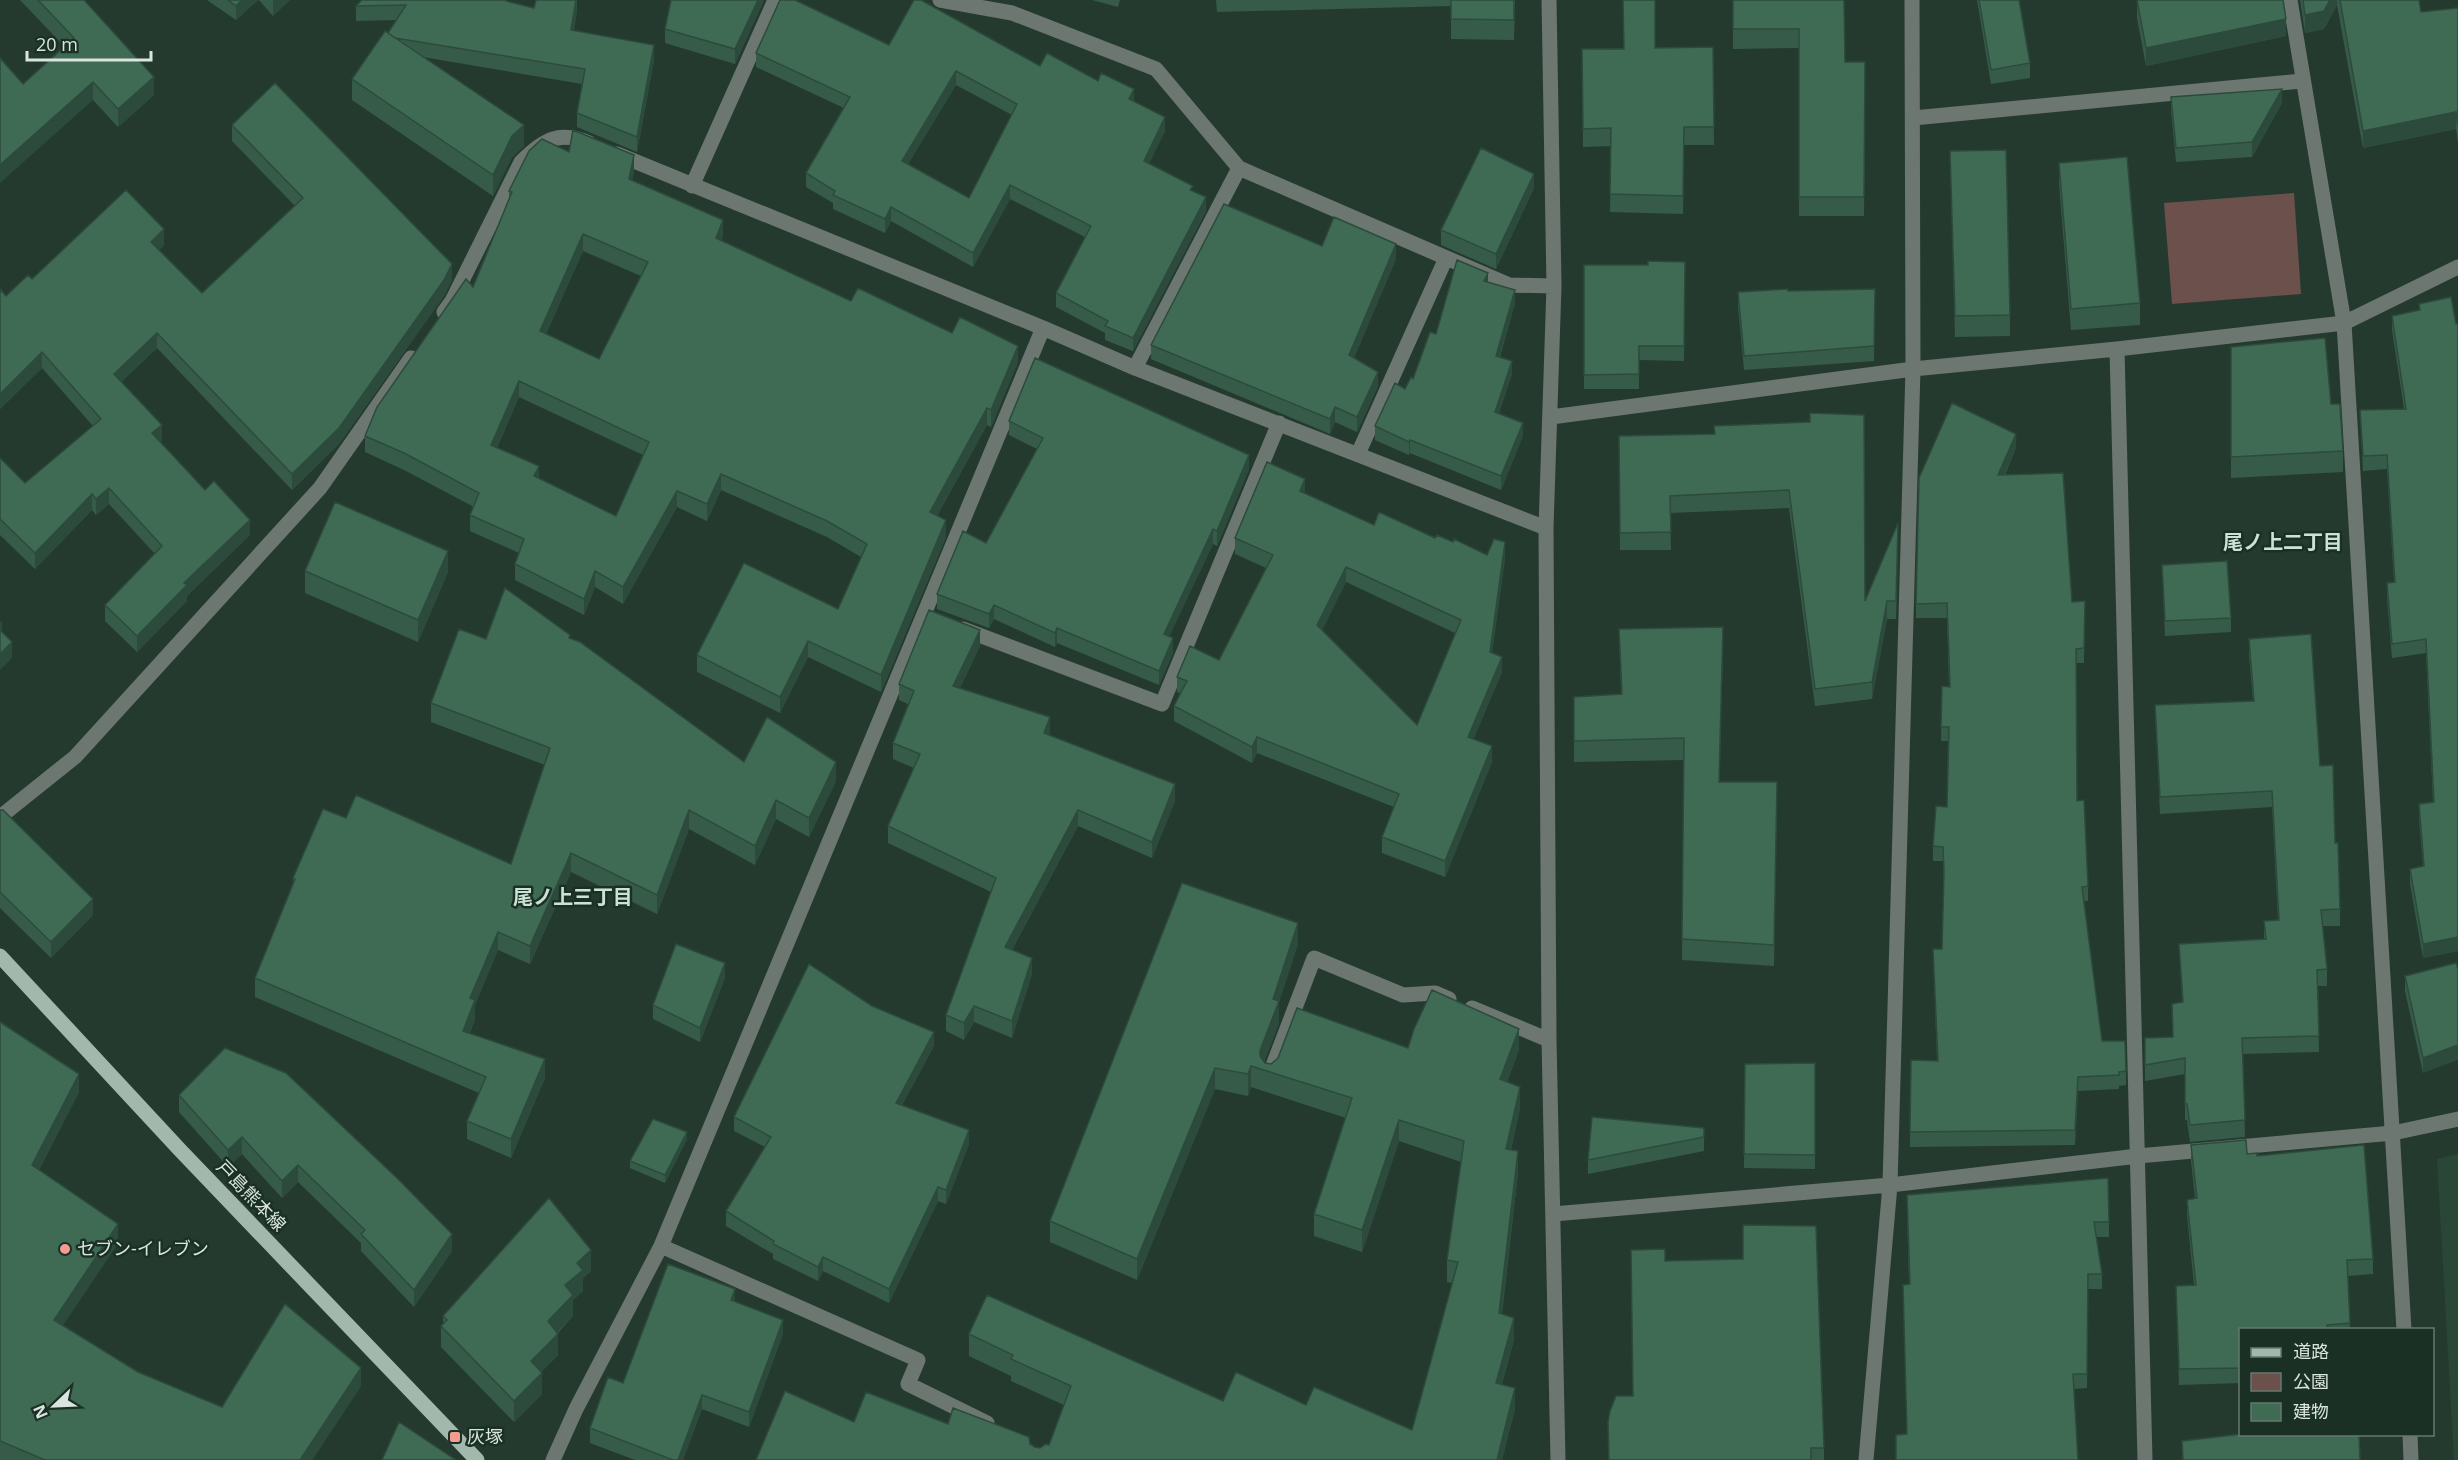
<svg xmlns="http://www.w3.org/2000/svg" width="2458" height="1460" viewBox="0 0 2458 1460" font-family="'Open Sans','Noto Sans JP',sans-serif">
<rect width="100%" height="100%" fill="#253a2f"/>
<path fill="#294637" d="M 2458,1154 L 2458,1460 L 2454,1460 L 2437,1159 Z"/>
<path fill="#6b504c" d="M 2294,193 L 2301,294 L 2172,304 L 2164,203 Z"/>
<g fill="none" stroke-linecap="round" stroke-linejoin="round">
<path stroke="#6d7771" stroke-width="15" d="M 940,0 L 1012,13 L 1156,69 L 1239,168 L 1135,368
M 1549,0 L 1554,286 L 1546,528 L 1549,1040 L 1558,1460
M 2290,0 L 2344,323 L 2404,1330
M 1913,118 L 2302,81
M 617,154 L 1043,328 L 1135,368 L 1546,528
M 1239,168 L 1509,285 L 1554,286
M 692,186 L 775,0
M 444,312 L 452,301 L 521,162 C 543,140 559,130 589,143
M 2117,349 L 2145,1460
M 1551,417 L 1913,369 L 2117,349 L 2344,323 L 2458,267
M 1358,454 L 1446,258
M 963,629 L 1162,704 L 1279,423
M 0,817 L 75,757 L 320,488 L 411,358
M 1472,1008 L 1549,1040
M 1269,1076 L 1314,958 L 1403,995 L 1435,993 L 1449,999
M 1553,1214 L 1890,1185 L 2138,1156 L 2393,1133 L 2458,1119
M 661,1246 L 918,1360 L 908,1384 L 987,1423
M 2410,1434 L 2411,1460
M 553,1460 L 576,1409 L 661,1246 L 1043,328
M 1866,1460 L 1890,1185 L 1913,369 L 1912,0"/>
<path stroke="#a3b8ad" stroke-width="15" d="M 0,956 L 180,1150 L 477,1460"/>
</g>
<path fill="#365c49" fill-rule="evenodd" d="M 20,0 L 84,0 L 154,95 L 118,127 L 93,100 L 23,84 L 64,46 Z
M 207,0 L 258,0 L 236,20 Z
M 259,0 L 290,0 L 273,16 Z
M 362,0 L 507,0 L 507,2 L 534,8 L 577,0 L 577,10 L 574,30 L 654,60 L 637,152 L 577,127 L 577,113 L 582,84 L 423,57 L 524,146 L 512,157 L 493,196 L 352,100 L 352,79 L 388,33 L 396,20 L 356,21 L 356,6 Z
M 671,0 L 764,0 L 735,64 L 665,43 L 665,29 Z
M 1092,0 L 1120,0 L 1118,7 Z
M 1216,0 L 1515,0 L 1514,40 L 1451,39 L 1451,6 L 1217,12 Z
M 1733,0 L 1844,0 L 1845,62 L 1865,62 L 1864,216 L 1799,216 L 1799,48 L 1733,49 Z
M 1977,0 L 2019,0 L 2030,63 L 2030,78 L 1991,84 Z
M 2137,0 L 2286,36 L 2146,66 L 2137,18 Z
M 2300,0 L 2419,0 L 2421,12 L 2458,8 L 2458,143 L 2456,129 L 2363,148 L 2337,5 L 2324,29 L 2305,33 Z
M 889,45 L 1040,66 L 1134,102 L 1165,131 L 1149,163 L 1193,191 L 1206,211 L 1133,351 L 1105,340 L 1105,333 L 1056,307 L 1056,293 L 1085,237 L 1010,199 L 973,267 L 891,221 L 885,233 L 833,209 L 833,203 L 806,187 L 806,173 L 844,108 L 756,67 L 756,53 ZM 956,85 L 1012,115 L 969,198 L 908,164 Z
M 1713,47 L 1714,145 L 1684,145 L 1683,214 L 1610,212 L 1611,146 L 1583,147 L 1582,49 Z
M 2171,97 L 2282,103 L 2252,157 L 2176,162 L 2171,111 Z
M 232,125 L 452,280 L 444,296 L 339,444 L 292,490 L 157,348 L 121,382 L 162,441 L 160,442 L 205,490 L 250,535 L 187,596 L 187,601 L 137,652 L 105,621 L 105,605 L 155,554 L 109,504 L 96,515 L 92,510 L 35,569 L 0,535 L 0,458 L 25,483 L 93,426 L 42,368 L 0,409 L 0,289 L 6,296 L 32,279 L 164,245 L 159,250 L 202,293 L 295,206 L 232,141 Z
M 1950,151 L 2010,315 L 2010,336 L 1955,337 Z
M 569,152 L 634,171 L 632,181 L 723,237 L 721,241 L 851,301 L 952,333 L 1018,362 L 991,427 L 987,425 L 937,516 L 946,537 L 881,692 L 808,657 L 780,713 L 697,672 L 697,655 L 838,609 L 861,557 L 827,537 L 721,490 L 707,521 L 677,507 L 623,604 L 595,587 L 584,615 L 515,580 L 515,564 L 519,553 L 470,531 L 470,515 L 474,507 L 406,471 L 365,452 L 365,436 L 473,287 L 509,198 L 509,191 ZM 583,251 L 641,276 L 599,359 L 546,334 ZM 519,397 L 643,455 L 616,516 L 539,478 L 497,448 Z
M 2059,163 L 2140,303 L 2140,325 L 2071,330 L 2059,184 Z
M 1534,188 L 1496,269 L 1441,245 L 1441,230 Z
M 1322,246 L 1396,259 L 1354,358 L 1378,386 L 1357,432 L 1335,422 L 1330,434 L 1151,359 L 1151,345 Z
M 1685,262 L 1684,361 L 1639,360 L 1639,389 L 1584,389 L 1584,265 L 1648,265 Z
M 1488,282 L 1515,303 L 1500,357 L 1512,374 L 1499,413 L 1523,436 L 1501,490 L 1410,453 L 1409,455 L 1375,440 L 1375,426 L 1413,379 L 1436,334 Z
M 1875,289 L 1874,361 L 1744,370 L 1738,307 L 1738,292 Z
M 2451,297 L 2458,951 L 2423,958 L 2410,884 L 2410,869 L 2423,866 L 2419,818 L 2419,804 L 2433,802 L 2426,653 L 2392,658 L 2387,598 L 2387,583 L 2394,582 L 2387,469 L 2363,471 L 2360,410 L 2404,409 L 2392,330 L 2392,316 L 2419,310 L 2419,304 Z
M 2231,347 L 2331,404 L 2343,451 L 2343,472 L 2231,478 Z
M 1009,421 L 1249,469 L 1217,546 L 1213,544 L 1169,636 L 1173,653 L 1159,685 L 1057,643 L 1055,647 L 994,619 L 989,628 L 937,609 L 937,594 L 986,543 L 1037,449 L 1009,435 Z
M 1810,422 L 1865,601 L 1898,541 L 1896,619 L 1887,619 L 1872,699 L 1815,706 L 1789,508 L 1670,513 L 1671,550 L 1620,550 L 1619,436 L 1714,434 Z
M 2016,448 L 2005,475 L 2072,602 L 2085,601 L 2084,663 L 2076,663 L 2077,801 L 2088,886 L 2088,901 L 2083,901 L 2102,1041 L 2126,1071 L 2126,1085 L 2119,1086 L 2119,1089 L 2078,1091 L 2075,1145 L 1910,1147 L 1911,1060 L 1937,1061 L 1933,949 L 1942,949 L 1944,880 L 1943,861 L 1933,861 L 1933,846 L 1947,807 L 1948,741 L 1941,741 L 1942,686 L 1949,687 L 1947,618 L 1916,618 L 1916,604 Z
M 1305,493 L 1374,525 L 1453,542 L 1487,555 L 1505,558 L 1492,653 L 1502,672 L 1473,739 L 1492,762 L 1445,877 L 1382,853 L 1382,837 L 1394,807 L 1257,753 L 1252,763 L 1174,721 L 1174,706 L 1180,693 L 1177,692 L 1177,677 L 1219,660 L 1266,568 L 1235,554 L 1235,538 ZM 1346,582 L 1455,633 L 1417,725 L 1322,630 Z
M 2162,565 L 2231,618 L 2231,632 L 2165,636 Z
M 305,571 L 448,572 L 418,642 L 305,593 Z
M 1619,629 L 1723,648 L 1719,782 L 1777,782 L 1774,966 L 1682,960 L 1684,760 L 1574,762 L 1574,697 L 1621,694 Z
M 486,639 L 570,639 L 744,762 L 836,781 L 809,837 L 776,819 L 755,865 L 689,829 L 657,914 L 571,872 L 530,964 L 498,950 L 475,1005 L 475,1019 L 470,1033 L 545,1078 L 511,1158 L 467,1139 L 467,1121 L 479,1093 L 255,997 L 255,978 L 293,885 L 293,878 L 346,818 L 511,864 L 545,765 L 431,722 L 431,703 Z
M 2249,639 L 2320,766 L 2335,843 L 2340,909 L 2340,926 L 2323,926 L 2327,969 L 2327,986 L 2318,986 L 2319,1052 L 2243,1054 L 2245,1137 L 2190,1142 L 2187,1120 L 2185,1120 L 2185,1074 L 2145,1081 L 2145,1038 L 2173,1037 L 2172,1004 L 2182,1002 L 2179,944 L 2264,939 L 2264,921 L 2278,920 L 2272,807 L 2160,814 L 2155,705 L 2253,701 L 2249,655 Z
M 980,646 L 960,688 L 1050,734 L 1049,735 L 1175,801 L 1152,858 L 1078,826 L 1012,950 L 1032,974 L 1012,1038 L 974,1022 L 964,1040 L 946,1031 L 946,1015 L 991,892 L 888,843 L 888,826 L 914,768 L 893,759 L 893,743 L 908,704 L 899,700 L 899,684 Z
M 0,810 L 93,915 L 51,958 L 0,908 Z
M 1298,944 L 1279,1002 L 1279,1023 L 1264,1062 L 1265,1063 L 1271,1064 L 1408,1048 L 1519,1050 L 1507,1082 L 1520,1108 L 1511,1150 L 1518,1173 L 1502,1314 L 1514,1340 L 1502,1384 L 1515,1409 L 1502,1460 L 756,1460 L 854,1422 L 948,1424 L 1030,1444 L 1035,1447 L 1040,1448 L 1049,1445 L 1064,1405 L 1011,1381 L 1011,1376 L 969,1356 L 969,1334 L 1223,1401 L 1306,1405 L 1412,1430 L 1453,1283 L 1447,1282 L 1447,1260 L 1461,1162 L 1399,1141 L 1362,1252 L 1314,1236 L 1314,1214 L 1346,1118 L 1251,1087 L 1248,1096 L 1215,1089 L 1137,1280 L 1050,1242 L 1050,1221 Z
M 2456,963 L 2423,1073 L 2405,991 L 2405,976 Z
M 725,978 L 700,1042 L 653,1019 L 653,1005 Z
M 0,1022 L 79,1092 L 39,1170 L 118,1243 L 63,1325 L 138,1372 L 222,1407 L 361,1386 L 312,1460 L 0,1460 Z
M 934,1046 L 902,1105 L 969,1144 L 946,1204 L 938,1201 L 889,1303 L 823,1271 L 818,1281 L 773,1259 L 773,1254 L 726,1226 L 726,1211 L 765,1147 L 734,1131 L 734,1117 Z
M 1815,1063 L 1815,1169 L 1744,1168 L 1745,1064 Z
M 179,1095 L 452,1251 L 414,1307 L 361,1251 L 361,1243 L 298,1182 L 282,1198 L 242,1154 L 228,1167 L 179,1112 Z
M 1704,1128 L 1704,1151 L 1588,1174 L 1588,1160 Z
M 687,1139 L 665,1183 L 630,1168 L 630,1161 Z
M 2191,1145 L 2257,1156 L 2373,1259 L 2373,1274 L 2348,1276 L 2350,1329 L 2241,1329 L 2241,1383 L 2179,1385 L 2176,1286 L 2194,1285 L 2187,1215 L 2187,1200 L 2195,1198 L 2191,1161 Z
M 1907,1210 L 2109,1222 L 2109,1237 L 2096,1237 L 2102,1274 L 2102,1289 L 2088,1289 L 2087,1388 L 2074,1389 L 1906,1434 L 1909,1284 Z
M 1665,1261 L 1824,1448 L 1824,1460 L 1609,1460 L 1608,1422 L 1633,1396 Z
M 591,1271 L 583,1278 L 583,1291 L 573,1300 L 573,1316 L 558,1333 L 558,1355 L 541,1372 L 542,1394 L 514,1422 L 441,1347 L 441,1326 L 443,1324 L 443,1316 Z
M 735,1301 L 783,1334 L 749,1427 L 702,1409 L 683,1460 L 635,1460 L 590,1443 L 590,1428 L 623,1383 Z"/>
<path fill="#2c4b3c" d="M 242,0 L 258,0 L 236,20 L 236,6 Z
M 274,0 L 290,0 L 273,16 L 273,1 Z
M 576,0 L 577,10 L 571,44 L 571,30 Z
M 758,0 L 764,0 L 735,64 L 735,49 Z
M 2330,0 L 2337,0 L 2337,5 L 2324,29 L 2305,33 L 2305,15 Z
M 2286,19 L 2286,36 L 2146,66 L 2146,48 Z
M 654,45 L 654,60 L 637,152 L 637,137 Z
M 956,71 L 956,85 L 902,174 L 902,161 Z
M 154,77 L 154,95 L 118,127 L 118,109 Z
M 93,82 L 93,100 L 0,183 L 0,165 Z
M 1134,89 L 1134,103 L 1129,99 Z
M 2282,89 L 2282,103 L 2252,157 L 2252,142 Z
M 2456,112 L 2456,129 L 2363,148 L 2363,131 Z
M 1165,117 L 1165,131 L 1144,174 L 1144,161 Z
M 524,125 L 524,146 L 512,157 L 493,196 L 493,175 L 512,136 Z
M 634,155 L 634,171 L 629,196 L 629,179 Z
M 1534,174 L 1534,188 L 1496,269 L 1496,254 Z
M 1010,185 L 1010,199 L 973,267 L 973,253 Z
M 1206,197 L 1206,211 L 1133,351 L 1133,338 Z
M 891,207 L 891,221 L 885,233 L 885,219 Z
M 723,220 L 723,237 L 716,254 L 716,238 Z
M 164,229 L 164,245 L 151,257 L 151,242 Z
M 583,234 L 583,251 L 540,348 L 540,331 Z
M 1396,244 L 1396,259 L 1349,370 L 1349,355 Z
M 452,264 L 452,280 L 444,296 L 339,444 L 292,490 L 292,474 Z
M 1488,273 L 1488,287 L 1484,281 Z
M 1515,290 L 1515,303 L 1496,369 L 1496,356 Z
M 157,333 L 157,348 L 114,389 L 114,374 Z
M 1018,346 L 1018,362 L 991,427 L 991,410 Z
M 42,352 L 42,368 L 0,409 L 0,394 Z
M 1512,361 L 1512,374 L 1495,425 L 1495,412 Z
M 1378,372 L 1378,386 L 1357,432 L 1357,417 Z
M 519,381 L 519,397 L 491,462 L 491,445 Z
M 1335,407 L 1335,422 L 1330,434 L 1330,419 Z
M 987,408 L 987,425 L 930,528 L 930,512 Z
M 1523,423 L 1523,436 L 1501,490 L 1501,476 Z
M 162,425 L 162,441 L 152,449 L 152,433 Z
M 2016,434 L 2016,448 L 1998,489 L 1998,475 Z
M 1410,440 L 1410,453 L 1409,455 L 1409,442 Z
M 1249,455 L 1249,469 L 1217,546 L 1217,531 Z
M 539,466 L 539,482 L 534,476 Z
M 721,474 L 721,490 L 707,521 L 707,504 Z
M 1305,479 L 1305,494 L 1300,491 Z
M 109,488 L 109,504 L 96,515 L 96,499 Z
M 677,491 L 677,507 L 623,604 L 623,587 Z
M 92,494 L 92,510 L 35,569 L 35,553 Z
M 250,520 L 250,535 L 187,596 L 187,601 L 137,652 L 137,636 L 184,583 Z
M 946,520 L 946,537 L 881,692 L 881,675 Z
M 1213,529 L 1213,544 L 1164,648 L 1164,634 Z
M 1505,542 L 1505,558 L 1490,668 L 1490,652 Z
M 448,551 L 448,572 L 418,642 L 418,620 Z
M 1346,567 L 1346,582 L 1317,641 L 1317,625 Z
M 595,571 L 595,587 L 584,615 L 584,599 Z
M 1887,601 L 1887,619 L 1872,699 L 1872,682 Z
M 994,605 L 994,619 L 989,628 L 989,614 Z
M 2,621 L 2,636 L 0,638 L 0,622 Z
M 1723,627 L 1723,648 L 1719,803 L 1719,782 Z
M 1057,628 L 1057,643 L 1055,647 L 1055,633 Z
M 980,630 L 980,646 L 953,702 L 953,686 Z
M 1173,638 L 1173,653 L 1159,685 L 1159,671 Z
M 808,641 L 808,657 L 780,713 L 780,697 Z
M 12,642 L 12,658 L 0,670 L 0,654 Z
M 1502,657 L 1502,672 L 1468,753 L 1468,737 Z
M 1050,717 L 1050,734 L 1044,749 L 1044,733 Z
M 1257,737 L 1257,753 L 1252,763 L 1252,747 Z
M 1492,746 L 1492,762 L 1445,877 L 1445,861 Z
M 836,762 L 836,781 L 809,837 L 809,818 Z
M 1175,784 L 1175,801 L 1152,858 L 1152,842 Z
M 776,800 L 776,819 L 755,865 L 755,846 Z
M 689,810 L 689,829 L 657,914 L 657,895 Z
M 1078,810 L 1078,826 L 1005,963 L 1005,947 Z
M 571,853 L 571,872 L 530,964 L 530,946 Z
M 93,899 L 93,915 L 51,958 L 51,942 Z
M 1298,923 L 1298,944 L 1279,1002 L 1279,1023 L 1261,1069 L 1260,1069 L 1260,1051 L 1273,999 Z
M 498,932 L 498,950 L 475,1005 L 475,1019 L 463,1049 L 463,1031 L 470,998 Z
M 2458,937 L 2458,951 L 2423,958 L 2423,944 Z
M 1032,958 L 1032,974 L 1012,1038 L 1012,1021 Z
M 725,963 L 725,978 L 700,1042 L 700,1028 Z
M 974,1006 L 974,1022 L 964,1040 L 964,1023 Z
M 1519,1029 L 1519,1050 L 1500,1101 L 1500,1079 Z
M 934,1032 L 934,1046 L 896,1117 L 896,1103 Z
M 2458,1045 L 2458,1060 L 2423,1073 L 2423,1058 Z
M 545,1059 L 545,1078 L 511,1158 L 511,1139 Z
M 1251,1066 L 1251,1087 L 1248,1096 L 1248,1074 Z
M 1215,1068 L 1215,1089 L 1137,1280 L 1137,1259 Z
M 79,1074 L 79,1092 L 32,1184 L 32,1165 Z
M 2078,1077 L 2078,1091 L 2075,1145 L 2075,1130 Z
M 1520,1087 L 1520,1108 L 1506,1171 L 1506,1149 Z
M 1399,1120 L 1399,1141 L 1362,1252 L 1362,1230 Z
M 969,1130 L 969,1144 L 946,1204 L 946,1190 Z
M 687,1132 L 687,1139 L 665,1183 L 665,1175 Z
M 242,1137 L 242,1154 L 228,1167 L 228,1150 Z
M 1518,1151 L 1518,1173 L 1499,1335 L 1499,1313 Z
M 298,1165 L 298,1182 L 282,1198 L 282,1181 Z
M 938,1187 L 938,1201 L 889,1303 L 889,1289 Z
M 118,1224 L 118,1243 L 54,1338 L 54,1320 Z
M 452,1234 L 452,1251 L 414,1307 L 414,1290 Z
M 591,1250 L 591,1271 L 583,1278 L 583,1291 L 573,1300 L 573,1316 L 548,1342 L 548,1321 L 577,1263 Z
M 823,1257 L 823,1271 L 818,1281 L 818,1267 Z
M 735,1289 L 735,1304 L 731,1300 Z
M 1514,1318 L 1514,1340 L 1496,1405 L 1496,1383 Z
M 783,1320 L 783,1334 L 749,1427 L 749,1412 Z
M 558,1334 L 558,1355 L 531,1382 L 531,1361 Z
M 361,1368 L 361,1386 L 312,1460 L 300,1460 Z
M 542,1373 L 542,1394 L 514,1422 L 514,1401 Z
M 1515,1388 L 1515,1409 L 1502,1460 L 1497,1460 Z
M 702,1395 L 702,1409 L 683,1460 L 678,1460 Z"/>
<path fill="#3f6b55" stroke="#2c4b3c" stroke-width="1.5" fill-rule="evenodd" d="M 38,0 L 84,0 L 154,77 L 118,109 L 93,82 L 0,165 L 0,58 L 23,84 L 74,38 Z
M 228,0 L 242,0 L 236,6 Z
M 362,0 L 506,0 L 506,1 L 534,8 L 536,0 L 576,0 L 571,30 L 654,45 L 637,137 L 577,113 L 585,69 L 395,38 L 388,33 L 406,5 L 356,6 Z
M 671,0 L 758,0 L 735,49 L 665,29 Z
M 780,0 L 795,0 L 889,45 L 914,0 L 921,0 L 1040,66 L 1047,53 L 1098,81 L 1101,73 L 1134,89 L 1129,99 L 1165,117 L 1144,161 L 1193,186 L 1190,190 L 1206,197 L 1133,338 L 1105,326 L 1108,321 L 1056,293 L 1091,226 L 1010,185 L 973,253 L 891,207 L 885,219 L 833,195 L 835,191 L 806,173 L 850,97 L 756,53 ZM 956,71 L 1017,104 L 969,198 L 902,161 Z
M 1451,0 L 1514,0 L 1514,20 L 1451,19 Z
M 1623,0 L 1655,0 L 1655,48 L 1713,47 L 1714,127 L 1684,127 L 1683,196 L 1610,194 L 1611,128 L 1583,129 L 1582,49 L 1624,49 Z
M 1733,0 L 1844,0 L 1845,62 L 1865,62 L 1864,197 L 1799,197 L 1799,29 L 1733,29 Z
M 1979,0 L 2019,0 L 2030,63 L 1991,70 Z
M 2137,0 L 2283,0 L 2286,19 L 2146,48 Z
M 2303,0 L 2330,0 L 2324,11 L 2305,15 Z
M 2340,0 L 2419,0 L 2421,12 L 2458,8 L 2458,125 L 2456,112 L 2363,131 Z
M 385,31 L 524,125 L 512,136 L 493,175 L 352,79 Z
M 275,83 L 452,264 L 444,280 L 339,428 L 292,474 L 157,333 L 114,374 L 162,425 L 152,433 L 205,490 L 214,481 L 250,520 L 184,583 L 187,585 L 137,636 L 105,605 L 162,546 L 109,488 L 96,499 L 92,494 L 35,553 L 0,519 L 0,458 L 25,483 L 101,419 L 42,352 L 0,394 L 0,289 L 6,296 L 28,275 L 32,279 L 126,190 L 164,229 L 151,242 L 202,293 L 303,198 L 232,125 Z
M 2282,89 L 2252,142 L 2176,148 L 2171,97 Z
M 573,130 L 634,155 L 629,179 L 723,220 L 716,238 L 851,301 L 858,288 L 952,333 L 960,317 L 1018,346 L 991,410 L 987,408 L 930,512 L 946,520 L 881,675 L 808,641 L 780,697 L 697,655 L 744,563 L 838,609 L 867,544 L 827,521 L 721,474 L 707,504 L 677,491 L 623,587 L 595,571 L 584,599 L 515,564 L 524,539 L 470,515 L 479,493 L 406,454 L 365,436 L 377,407 L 466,279 L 473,287 L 512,192 L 509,191 L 529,151 L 542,139 L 569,152 ZM 583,234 L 648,262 L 599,359 L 540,331 ZM 519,381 L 649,442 L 616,516 L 534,476 L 539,466 L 491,445 Z
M 1481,148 L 1534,174 L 1496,254 L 1441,230 Z
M 2006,150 L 2010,315 L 1955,316 L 1950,151 Z
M 2127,157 L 2140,303 L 2071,309 L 2059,163 Z
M 1224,204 L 1322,246 L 1334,217 L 1396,244 L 1349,355 L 1378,372 L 1357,417 L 1335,407 L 1330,419 L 1151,345 Z
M 1457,260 L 1488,273 L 1484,281 L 1515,290 L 1496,356 L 1512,361 L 1495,412 L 1523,423 L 1501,476 L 1410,440 L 1409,442 L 1375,426 L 1395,383 L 1405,389 L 1411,377 L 1413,379 L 1430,332 L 1436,334 Z
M 1648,261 L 1685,262 L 1684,346 L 1639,346 L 1639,374 L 1584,375 L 1584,265 L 1648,265 Z
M 1788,289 L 1788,291 L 1875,289 L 1874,346 L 1744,356 L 1738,292 Z
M 2451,297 L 2456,324 L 2458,324 L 2458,937 L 2423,944 L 2410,869 L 2424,866 L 2419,804 L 2434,802 L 2426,639 L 2392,644 L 2387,583 L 2395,582 L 2387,455 L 2363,456 L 2360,410 L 2406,409 L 2392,316 L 2420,310 L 2419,304 Z
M 2325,338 L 2331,404 L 2340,404 L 2343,451 L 2231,457 L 2231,347 Z
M 1035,358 L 1249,455 L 1217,531 L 1213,529 L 1164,634 L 1173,638 L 1159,671 L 1057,628 L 1055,633 L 994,605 L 989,614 L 937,594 L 963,531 L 986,543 L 1043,438 L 1009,421 Z
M 1952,403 L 2016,434 L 1998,475 L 2063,473 L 2072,602 L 2085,601 L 2084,648 L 2076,649 L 2077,801 L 2084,800 L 2088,886 L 2082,887 L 2102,1041 L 2125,1041 L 2126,1071 L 2119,1072 L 2119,1075 L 2078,1077 L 2075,1130 L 1910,1132 L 1911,1060 L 1938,1061 L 1933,949 L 1942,949 L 1944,871 L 1943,847 L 1933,846 L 1936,806 L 1947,807 L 1949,727 L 1941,727 L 1942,686 L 1950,687 L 1947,603 L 1916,604 L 1919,478 Z
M 1810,413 L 1864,415 L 1865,601 L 1898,523 L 1896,601 L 1887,601 L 1872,682 L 1815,689 L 1789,490 L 1670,496 L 1671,532 L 1620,533 L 1619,436 L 1715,434 L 1714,426 L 1810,422 Z
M 1267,462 L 1305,479 L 1300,491 L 1374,525 L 1379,512 L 1435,538 L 1437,535 L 1453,542 L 1454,539 L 1487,555 L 1494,539 L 1505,542 L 1490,652 L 1502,657 L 1468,737 L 1492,746 L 1445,861 L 1382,837 L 1399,794 L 1257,737 L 1252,747 L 1174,706 L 1187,681 L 1177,677 L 1190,646 L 1219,660 L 1273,555 L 1235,538 ZM 1346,567 L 1461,620 L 1417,725 L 1317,625 Z
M 335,502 L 448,551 L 418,620 L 305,571 Z
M 2227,561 L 2231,618 L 2165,621 L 2162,565 Z
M 505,588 L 570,635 L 569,638 L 580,642 L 744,762 L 767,717 L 836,762 L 809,818 L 776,800 L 755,846 L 689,810 L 657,895 L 571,853 L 530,946 L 498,932 L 470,998 L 475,1000 L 463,1031 L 545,1059 L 511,1139 L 467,1121 L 486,1077 L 255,978 L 295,879 L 293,878 L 323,809 L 346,818 L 356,795 L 511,864 L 550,748 L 431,703 L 459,629 L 486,639 Z
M 929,610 L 980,630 L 953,686 L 1050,717 L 1044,733 L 1175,784 L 1152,842 L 1078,810 L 1005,947 L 1032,958 L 1012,1021 L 974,1006 L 964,1023 L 946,1015 L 996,878 L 888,826 L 920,754 L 893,743 L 914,691 L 899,684 Z
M 1723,627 L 1719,782 L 1777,782 L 1774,945 L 1682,939 L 1684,738 L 1574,741 L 1574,697 L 1622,694 L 1619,629 Z
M 0,630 L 12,642 L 0,654 Z
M 2311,634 L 2320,766 L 2333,765 L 2335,843 L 2338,843 L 2340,909 L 2321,910 L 2327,969 L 2317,970 L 2319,1036 L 2242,1038 L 2245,1120 L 2190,1125 L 2187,1104 L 2185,1104 L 2185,1058 L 2145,1065 L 2145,1038 L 2173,1037 L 2172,1004 L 2183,1002 L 2179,944 L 2266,939 L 2264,921 L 2279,920 L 2272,791 L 2160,797 L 2155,705 L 2254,701 L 2249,639 Z
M 0,810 L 3,810 L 93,899 L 51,942 L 0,892 Z
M 1182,883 L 1298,923 L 1273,999 L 1279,1001 L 1260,1051 L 1260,1056 L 1265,1063 L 1271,1064 L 1278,1058 L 1297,1008 L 1408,1048 L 1414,1029 L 1432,990 L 1519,1029 L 1500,1079 L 1520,1087 L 1506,1149 L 1518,1151 L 1499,1313 L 1514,1318 L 1496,1383 L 1515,1388 L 1497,1460 L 756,1460 L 785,1391 L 854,1422 L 866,1392 L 948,1424 L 953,1408 L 1029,1437 L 1030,1444 L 1035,1447 L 1040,1448 L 1046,1444 L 1049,1445 L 1071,1386 L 1011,1359 L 1013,1355 L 969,1334 L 987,1295 L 1223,1401 L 1236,1372 L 1306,1405 L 1314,1387 L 1412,1430 L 1458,1262 L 1447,1260 L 1464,1141 L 1399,1120 L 1362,1230 L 1314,1214 L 1352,1098 L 1251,1066 L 1248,1074 L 1215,1068 L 1137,1259 L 1050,1221 Z
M 676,944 L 725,963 L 700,1028 L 653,1005 Z
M 2456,963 L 2458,969 L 2458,1045 L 2423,1058 L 2405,976 Z
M 809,964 L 872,1006 L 934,1032 L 896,1103 L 969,1130 L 946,1190 L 938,1187 L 889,1289 L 823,1257 L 818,1267 L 773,1244 L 774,1241 L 726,1211 L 771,1137 L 734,1117 Z
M 0,1022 L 79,1074 L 32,1165 L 118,1224 L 54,1320 L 138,1372 L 222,1407 L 285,1304 L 361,1368 L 300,1460 L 45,1460 L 0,1441 Z
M 225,1048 L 286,1073 L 398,1179 L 452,1234 L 414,1290 L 361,1234 L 365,1230 L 298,1165 L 282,1181 L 242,1137 L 228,1150 L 179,1095 Z
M 1815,1063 L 1815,1155 L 1744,1154 L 1745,1064 Z
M 1592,1117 L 1704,1128 L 1704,1137 L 1588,1160 Z
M 653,1119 L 687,1132 L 665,1175 L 630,1161 Z
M 2246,1140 L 2247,1154 L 2257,1153 L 2257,1156 L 2364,1145 L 2373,1259 L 2347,1260 L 2350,1323 L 2327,1325 L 2328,1329 L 2241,1329 L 2241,1368 L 2179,1369 L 2176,1286 L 2196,1285 L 2187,1200 L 2197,1198 L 2191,1145 Z
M 2108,1178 L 2109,1222 L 2094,1222 L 2102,1274 L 2088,1274 L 2087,1374 L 2073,1374 L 2078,1460 L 1896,1460 L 1896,1435 L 1907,1434 L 1903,1285 L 1910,1284 L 1907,1195 Z
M 549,1198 L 591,1250 L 577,1263 L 583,1270 L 565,1285 L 573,1295 L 548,1321 L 558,1334 L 531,1361 L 542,1373 L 514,1401 L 441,1326 L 447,1320 L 443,1316 Z
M 1743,1225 L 1816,1226 L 1824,1448 L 1811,1448 L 1811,1460 L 1609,1460 L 1608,1422 L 1610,1411 L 1616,1396 L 1633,1396 L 1631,1250 L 1665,1249 L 1665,1261 L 1743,1259 Z
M 668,1264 L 735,1289 L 731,1300 L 783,1320 L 749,1412 L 702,1395 L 678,1460 L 673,1460 L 590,1428 L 608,1377 L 623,1383 Z
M 399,1422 L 456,1460 L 382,1460 Z
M 2242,1434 L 2359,1434 L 2360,1460 L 2183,1460 L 2182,1441 Z"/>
<g fill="#f59c91" stroke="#1b3025" stroke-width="2">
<circle cx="65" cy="1249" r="6"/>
<rect x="449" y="1431" width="12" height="12" rx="3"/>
</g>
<g text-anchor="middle" stroke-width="5" stroke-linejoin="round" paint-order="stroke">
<g font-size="18" fill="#d9e5de" stroke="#1b3025">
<text transform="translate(251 1196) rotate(46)" y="6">戸島熊本線</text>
</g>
<g font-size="18" fill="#d9e5de" stroke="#1b3025" text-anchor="start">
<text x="77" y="1255">セブン-イレブン</text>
<text x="467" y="1443">灰塚</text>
</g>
<g font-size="20" font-weight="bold" fill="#cae3d5" stroke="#1b3025">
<text x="2283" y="549">尾ノ上二丁目</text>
<text x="573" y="904">尾ノ上三丁目</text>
</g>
</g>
<rect x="2239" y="1328" width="195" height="108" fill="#1b3025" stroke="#67786f" stroke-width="1.5"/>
<rect x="2251" y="1348" width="30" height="9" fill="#a3b8ad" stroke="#67786f" stroke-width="1.5"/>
<text x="2293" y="1358" font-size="18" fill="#d9e5de">道路</text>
<rect x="2251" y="1373" width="30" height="18" fill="#6b504c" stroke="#67786f" stroke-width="1.5"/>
<text x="2293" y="1388" font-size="18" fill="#d9e5de">公園</text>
<rect x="2251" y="1403" width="30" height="18" fill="#3f6b55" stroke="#67786f" stroke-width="1.5"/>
<text x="2293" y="1418" font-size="18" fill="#d9e5de">建物</text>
<g transform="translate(54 1406) rotate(247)" stroke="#1b3025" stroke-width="4.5" paint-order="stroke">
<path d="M0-4.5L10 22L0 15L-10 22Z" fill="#d9e5de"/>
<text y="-9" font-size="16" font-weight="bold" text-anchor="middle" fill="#d9e5de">N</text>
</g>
<path d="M27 51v9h124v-9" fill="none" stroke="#d9e5de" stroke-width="3"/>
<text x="36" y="51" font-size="18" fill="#d9e5de" stroke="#1b3025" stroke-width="4.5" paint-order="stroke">20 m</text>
</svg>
